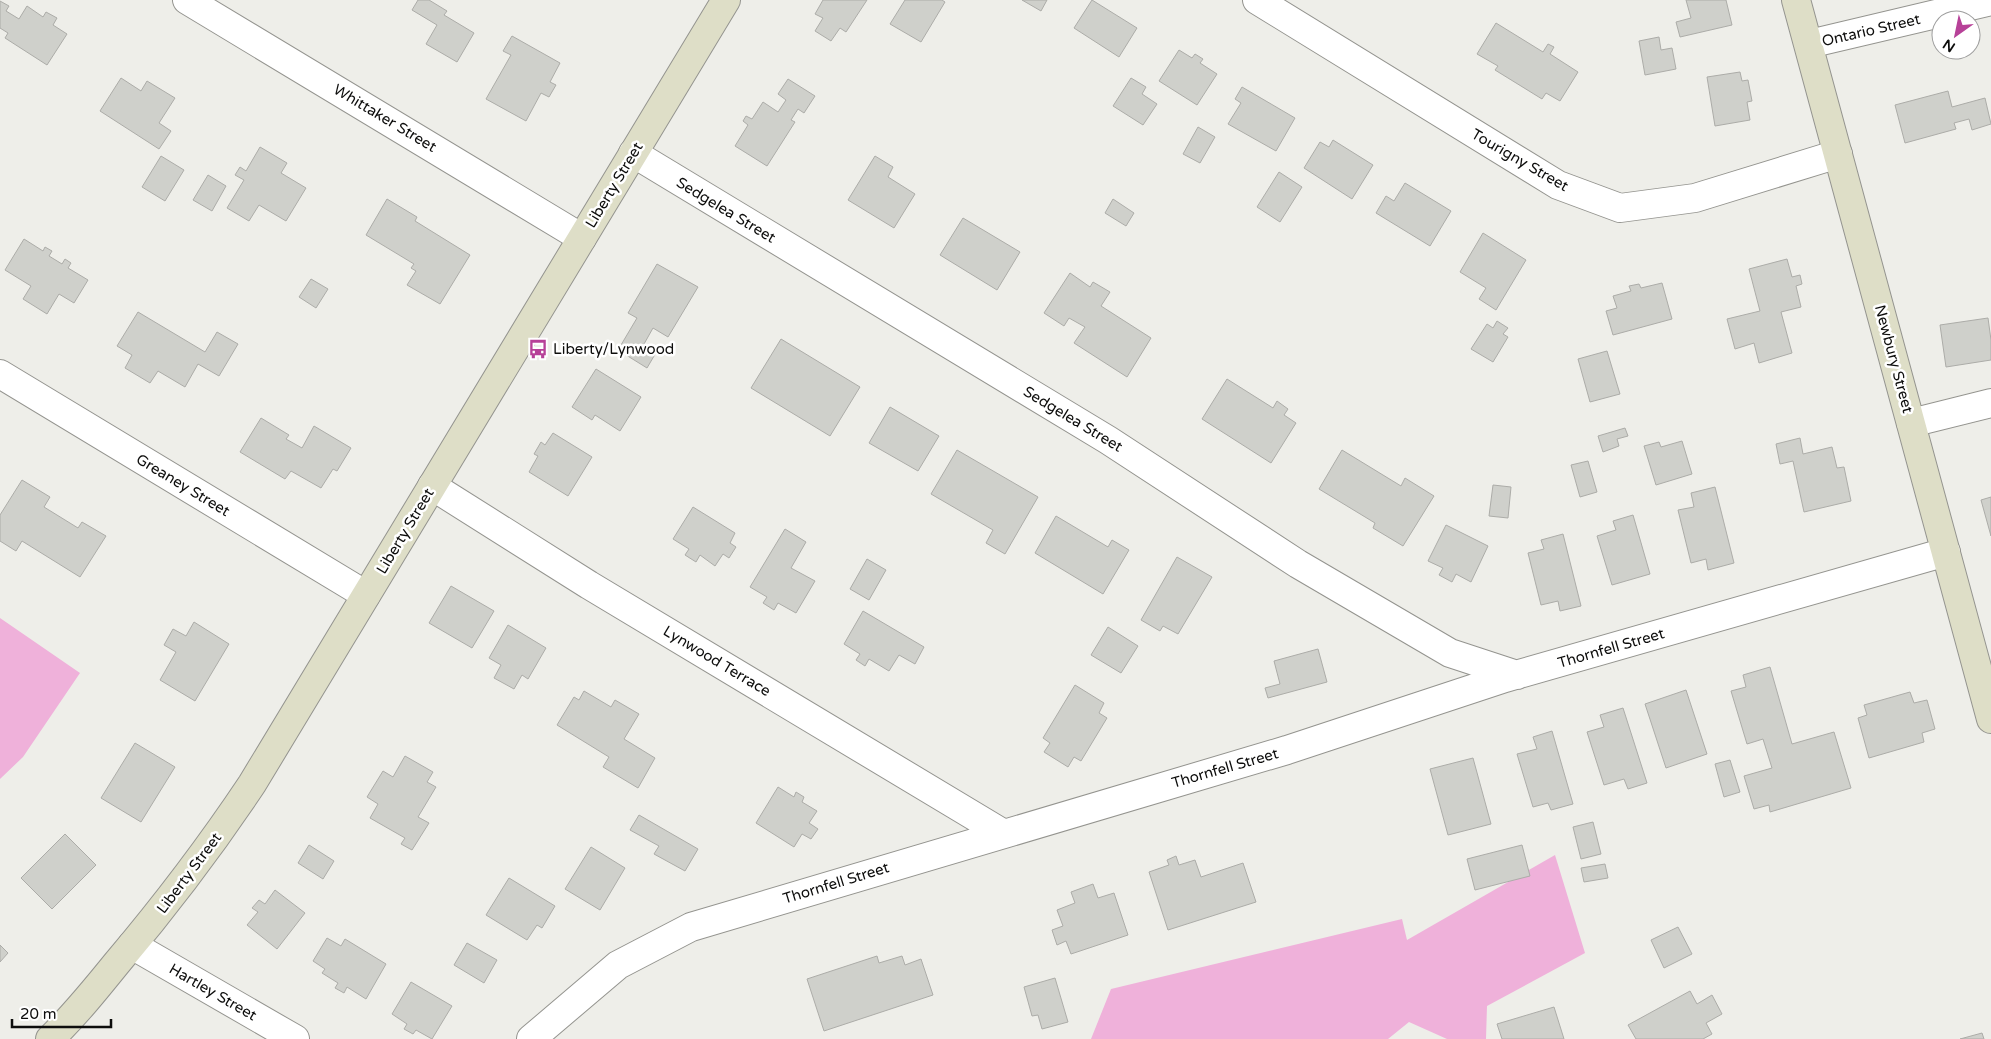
<svg xmlns="http://www.w3.org/2000/svg" width="1991" height="1039" viewBox="0 0 1991 1039" font-family="'Varela Round',sans-serif">
<rect width="100%" height="100%" fill="#eeeee9"/>
<path fill="#efb1da" d="M 0,618 L 80,673 L 23,757 L 0,779 Z
M 1555,855 L 1585,953 L 1487,1006 L 1486,1039 L 1447,1039 L 1409,1022 L 1388,1039 L 1091,1039 L 1111,989 L 1402,919 L 1407,940 Z"/>
<path fill="#cfd0cb" stroke="#acaca8" d="M 418,0 L 429,0 L 447,11 L 444,15 L 474,33 L 457,62 L 426,44 L 437,25 L 412,10 Z
M 823,0 L 867,0 L 846,32 L 840,28 L 831,41 L 815,31 L 823,18 L 815,14 Z
M 905,0 L 942,0 L 945,2 L 921,42 L 890,24 Z
M 1022,0 L 1047,0 L 1041,11 Z
M 1092,0 L 1137,28 L 1119,57 L 1074,28 Z
M 1686,0 L 1726,0 L 1732,25 L 1680,37 L 1676,22 L 1691,18 Z
M 0,1 L 9,6 L 6,11 L 19,19 L 27,6 L 43,17 L 46,12 L 57,18 L 53,25 L 67,34 L 47,65 L 5,38 L 8,33 L 0,28 Z
M 1496,23 L 1543,52 L 1548,44 L 1554,47 L 1550,54 L 1578,72 L 1560,101 L 1546,93 L 1542,99 L 1495,70 L 1498,66 L 1477,54 Z
M 512,36 L 560,63 L 550,82 L 556,85 L 549,97 L 541,93 L 526,121 L 486,99 L 511,55 L 503,51 Z
M 1659,37 L 1661,50 L 1672,48 L 1676,69 L 1645,75 L 1639,41 Z
M 1179,50 L 1192,58 L 1195,54 L 1203,59 L 1200,63 L 1217,74 L 1197,105 L 1159,81 Z
M 1740,72 L 1742,81 L 1748,80 L 1752,101 L 1747,102 L 1750,120 L 1715,126 L 1707,77 Z
M 121,78 L 141,91 L 147,81 L 175,98 L 159,123 L 171,131 L 159,149 L 100,111 Z
M 1131,78 L 1146,87 L 1142,94 L 1157,104 L 1143,125 L 1113,106 Z
M 788,79 L 815,96 L 804,113 L 798,109 L 791,120 L 795,122 L 767,166 L 735,146 L 748,125 L 743,121 L 746,116 L 752,119 L 763,102 L 778,112 L 786,100 L 778,94 Z
M 1242,87 L 1295,118 L 1276,151 L 1228,124 L 1241,103 L 1235,99 Z
M 1948,91 L 1952,107 L 1985,98 L 1991,124 L 1972,130 L 1969,119 L 1954,123 L 1956,129 L 1905,143 L 1895,105 Z
M 1198,127 L 1215,137 L 1200,163 L 1183,154 Z
M 1333,140 L 1373,165 L 1352,199 L 1304,168 L 1320,142 L 1329,147 Z
M 260,147 L 287,163 L 281,173 L 306,188 L 286,221 L 259,205 L 249,221 L 227,208 L 244,180 L 235,175 L 240,167 L 246,171 Z
M 161,156 L 184,170 L 165,201 L 142,187 Z
M 875,156 L 893,167 L 888,177 L 915,194 L 894,228 L 848,200 Z
M 1279,172 L 1302,187 L 1280,222 L 1257,207 Z
M 208,175 L 226,186 L 212,211 L 193,200 Z
M 1405,183 L 1451,211 L 1430,246 L 1376,213 L 1386,196 L 1394,201 Z
M 387,199 L 417,217 L 415,221 L 470,255 L 440,304 L 407,285 L 416,271 L 411,268 L 414,264 L 366,235 Z
M 1113,199 L 1134,213 L 1126,226 L 1105,213 Z
M 963,218 L 1020,252 L 997,290 L 940,255 Z
M 1483,233 L 1526,260 L 1496,310 L 1479,299 L 1486,288 L 1460,272 Z
M 24,239 L 43,251 L 45,247 L 52,251 L 49,256 L 62,264 L 65,259 L 71,263 L 68,268 L 88,280 L 74,303 L 59,294 L 47,314 L 23,299 L 31,286 L 5,270 Z
M 1787,259 L 1792,277 L 1800,275 L 1802,284 L 1796,286 L 1801,307 L 1781,312 L 1792,353 L 1759,363 L 1754,343 L 1735,349 L 1727,319 L 1760,311 L 1749,269 Z
M 657,264 L 698,287 L 668,337 L 653,328 L 644,344 L 657,351 L 647,368 L 618,350 L 637,318 L 628,313 Z
M 1070,273 L 1090,287 L 1093,282 L 1110,292 L 1101,306 L 1151,338 L 1127,377 L 1074,343 L 1085,327 L 1069,318 L 1064,326 L 1044,313 Z
M 311,279 L 328,289 L 316,308 L 299,297 Z
M 1662,283 L 1672,319 L 1613,335 L 1606,311 L 1617,308 L 1613,296 L 1631,291 L 1629,286 L 1639,284 L 1641,288 Z
M 138,312 L 205,352 L 217,332 L 238,344 L 219,376 L 198,364 L 185,387 L 158,371 L 150,383 L 125,368 L 132,355 L 117,346 Z
M 1988,318 L 1991,340 L 1991,360 L 1946,367 L 1940,325 Z
M 1497,321 L 1508,328 L 1503,334 L 1508,337 L 1493,362 L 1471,349 L 1487,324 L 1493,328 Z
M 781,339 L 860,387 L 830,436 L 751,388 Z
M 1607,351 L 1620,394 L 1590,402 L 1578,359 Z
M 596,369 L 641,397 L 620,431 L 595,415 L 592,420 L 572,407 Z
M 1227,379 L 1273,408 L 1277,401 L 1288,409 L 1284,415 L 1296,423 L 1271,463 L 1202,419 Z
M 890,407 L 939,436 L 918,471 L 869,443 Z
M 261,418 L 289,435 L 286,439 L 302,448 L 314,426 L 351,448 L 337,471 L 333,469 L 321,488 L 291,471 L 285,479 L 240,452 Z
M 1625,428 L 1628,436 L 1617,439 L 1619,446 L 1603,452 L 1598,436 Z
M 553,433 L 592,457 L 568,496 L 529,472 L 538,456 L 534,454 L 541,442 L 545,445 Z
M 1800,438 L 1803,454 L 1832,447 L 1837,468 L 1844,467 L 1851,501 L 1804,512 L 1793,461 L 1780,464 L 1776,444 Z
M 1682,441 L 1692,474 L 1656,485 L 1644,446 L 1659,442 L 1661,447 Z
M 957,450 L 1038,497 L 1005,554 L 986,543 L 993,530 L 931,494 Z
M 1342,450 L 1401,486 L 1405,478 L 1434,496 L 1403,546 L 1373,528 L 1375,523 L 1319,489 Z
M 1588,461 L 1597,492 L 1580,497 L 1571,465 Z
M 22,480 L 50,497 L 44,507 L 78,528 L 82,522 L 106,536 L 80,577 L 22,541 L 16,551 L 0,541 L 0,515 Z
M 1493,485 L 1511,487 L 1508,518 L 1489,516 Z
M 1715,487 L 1734,563 L 1708,570 L 1706,559 L 1691,563 L 1678,510 L 1694,507 L 1691,493 Z
M 1991,497 L 1991,536 L 1981,500 Z
M 693,507 L 735,533 L 730,543 L 736,547 L 729,558 L 723,554 L 715,566 L 700,555 L 696,562 L 685,555 L 689,549 L 673,539 Z
M 1633,515 L 1650,574 L 1612,585 L 1597,536 L 1616,530 L 1613,521 Z
M 1056,516 L 1108,547 L 1112,540 L 1129,550 L 1103,594 L 1035,553 Z
M 1446,525 L 1488,546 L 1471,582 L 1456,574 L 1452,582 L 1439,575 L 1443,568 L 1428,561 Z
M 785,529 L 806,542 L 791,568 L 815,581 L 796,613 L 778,603 L 774,610 L 763,603 L 767,597 L 750,587 Z
M 1563,534 L 1581,606 L 1560,611 L 1558,601 L 1541,605 L 1528,553 L 1544,549 L 1541,540 Z
M 1177,557 L 1212,577 L 1178,634 L 1163,626 L 1160,631 L 1141,620 Z
M 867,559 L 886,570 L 869,600 L 850,589 Z
M 451,586 L 494,611 L 472,648 L 429,623 Z
M 863,611 L 924,647 L 915,664 L 899,655 L 889,671 L 869,659 L 865,666 L 856,660 L 860,654 L 844,644 Z
M 194,622 L 229,644 L 195,701 L 160,680 L 176,652 L 164,645 L 173,629 L 186,636 Z
M 508,625 L 546,648 L 528,679 L 522,675 L 514,689 L 494,678 L 501,665 L 489,658 Z
M 1108,627 L 1138,646 L 1121,673 L 1091,655 Z
M 1318,649 L 1327,682 L 1268,698 L 1265,688 L 1280,684 L 1274,661 Z
M 1770,667 L 1792,744 L 1834,732 L 1851,788 L 1770,812 L 1769,805 L 1754,809 L 1744,776 L 1772,768 L 1763,739 L 1747,744 L 1731,691 L 1746,687 L 1743,675 Z
M 1075,685 L 1104,703 L 1099,713 L 1107,718 L 1081,761 L 1074,757 L 1068,767 L 1044,752 L 1050,743 L 1043,738 Z
M 1686,690 L 1707,754 L 1666,768 L 1645,704 Z
M 584,691 L 611,707 L 615,700 L 639,714 L 624,739 L 655,758 L 638,788 L 603,767 L 609,757 L 557,725 L 574,697 L 579,700 Z
M 1910,692 L 1914,703 L 1927,700 L 1935,729 L 1922,733 L 1924,742 L 1869,758 L 1858,718 L 1867,715 L 1864,705 Z
M 1623,708 L 1647,783 L 1628,789 L 1624,779 L 1604,785 L 1587,732 L 1604,727 L 1600,715 Z
M 1552,731 L 1573,804 L 1551,810 L 1548,803 L 1533,807 L 1517,754 L 1537,749 L 1533,737 Z
M 135,743 L 175,767 L 141,822 L 101,798 Z
M 405,756 L 433,772 L 427,782 L 436,787 L 418,817 L 429,823 L 412,850 L 401,844 L 405,838 L 370,818 L 378,804 L 367,797 L 383,771 L 393,777 Z
M 1473,758 L 1491,824 L 1448,835 L 1430,769 Z
M 1730,760 L 1740,792 L 1724,797 L 1715,764 Z
M 778,787 L 794,797 L 796,792 L 804,797 L 802,802 L 817,811 L 809,823 L 818,829 L 811,839 L 802,834 L 794,847 L 756,823 Z
M 639,815 L 698,849 L 685,871 L 654,854 L 659,846 L 630,830 Z
M 1593,822 L 1601,854 L 1581,859 L 1573,827 Z
M 65,834 L 96,865 L 52,909 L 21,878 Z
M 309,845 L 334,861 L 323,879 L 298,863 Z
M 1522,845 L 1530,876 L 1475,890 L 1467,859 Z
M 591,847 L 625,868 L 600,910 L 565,889 Z
M 1176,856 L 1179,865 L 1195,860 L 1201,877 L 1243,863 L 1256,902 L 1168,930 L 1149,872 L 1169,865 L 1167,860 Z
M 1605,864 L 1608,878 L 1584,882 L 1581,868 Z
M 509,878 L 555,906 L 542,928 L 537,925 L 527,940 L 486,915 Z
M 1093,884 L 1098,898 L 1114,893 L 1128,935 L 1071,954 L 1066,941 L 1057,945 L 1052,930 L 1063,926 L 1057,910 L 1075,903 L 1071,892 Z
M 275,890 L 305,913 L 277,949 L 247,925 L 258,912 L 252,908 L 259,900 L 265,904 Z
M 1678,927 L 1692,954 L 1664,968 L 1651,940 Z
M 327,938 L 341,946 L 345,939 L 386,964 L 366,999 L 347,987 L 344,993 L 335,988 L 338,983 L 322,973 L 325,969 L 313,961 Z
M 467,943 L 497,960 L 484,983 L 454,965 Z
M 0,945 L 8,953 L 0,962 Z
M 877,956 L 879,963 L 902,956 L 905,965 L 921,959 L 933,995 L 824,1031 L 807,979 Z
M 1055,978 L 1068,1022 L 1042,1029 L 1038,1015 L 1032,1016 L 1024,987 Z
M 411,982 L 452,1006 L 432,1039 L 416,1030 L 413,1034 L 404,1029 L 407,1024 L 392,1014 Z
M 1690,991 L 1697,1004 L 1712,995 L 1722,1014 L 1706,1023 L 1712,1034 L 1703,1039 L 1636,1039 L 1628,1025 Z
M 1554,1007 L 1564,1039 L 1502,1039 L 1497,1024 Z
M 1982,1033 L 1984,1039 L 1960,1039 Z"/>
<g fill="none" stroke-linecap="round" stroke-linejoin="round">
<defs>
<path id="street" d="M 187,0 L 582,238
M 1257,0 L 1558,185 L 1620,208 L 1695,198 L 1838,154
M 1809,44 L 1991,1
M 633,153 L 1108,440 L 1298,564 L 1450,653 L 1517,675
M 0,374 L 366,595
M 1911,423 L 1991,403
M 432,486 L 589,585 L 1004,834
M 132,945 L 295,1039
M 531,1039 L 618,965 L 691,927 L 1287,750 L 1505,678 L 1946,552"/>
<path id="secondary" d="M 1796,0 L 1991,719
M 50,1039 C 74,1016 95,990 116,964 C 165,906 210,847 252,784 L 726,0"/>
</defs>
<use href="#street" stroke="#94948f" stroke-width="30"/>
<use href="#secondary" stroke="#94948f" stroke-width="30"/>
<use href="#street" stroke="#fff" stroke-width="28"/>
<use href="#secondary" stroke="#dedec7" stroke-width="28"/>
</g>
<defs>
<symbol id="bus-bare" viewBox="-9 -9 18 18"><path d="M-5-6H5V4H4V6H2V4H-2V6H-4V4H-5ZM-3.5-4V0h7V-4ZM-3.5 1.2v1.5H-2V1.2ZM2 1.2v1.5H3.5V1.2Z" fill="#b74198" stroke="#fff" stroke-width="2.5" paint-order="stroke"/></symbol>
</defs>
<g fill-rule="evenodd">
<use href="#bus-bare" x="524" y="335" width="28" height="28"/>
</g>
<g text-anchor="middle" stroke-width="5" stroke-linejoin="round" paint-order="stroke">
<g font-size="15" fill="#0d0d0c" stroke="#fff">
<text transform="translate(1871 30) rotate(-13)" y="5">Ontario Street</text>
<text transform="translate(385 118) rotate(31)" y="5">Whittaker Street</text>
<text transform="translate(1520 160) rotate(30)" y="5">Tourigny Street</text>
<text transform="translate(614 185) rotate(-59)" y="5">Liberty Street</text>
<text transform="translate(726 210) rotate(31)" y="5">Sedgelea Street</text>
<text transform="translate(1894 359) rotate(75)" y="5">Newbury Street</text>
<text transform="translate(1073 419) rotate(31)" y="5">Sedgelea Street</text>
<text transform="translate(183 485) rotate(31)" y="5">Greaney Street</text>
<text transform="translate(405 531) rotate(-59)" y="5">Liberty Street</text>
<text transform="translate(1611 648) rotate(-16)" y="5">Thornfell Street</text>
<text transform="translate(717 661) rotate(31)" y="5">Lynwood Terrace</text>
<text transform="translate(1225 768) rotate(-16)" y="5">Thornfell Street</text>
<text transform="translate(189 873) rotate(-53)" y="5">Liberty Street</text>
<text transform="translate(836 883) rotate(-17)" y="5">Thornfell Street</text>
<text transform="translate(213 992) rotate(30)" y="5">Hartley Street</text>
</g>
<g font-size="15" fill="#0d0d0c" stroke="#fff" text-anchor="start">
<text x="553" y="354">Liberty/Lynwood</text>
</g>
</g>
<g transform="translate(1956 35) rotate(213)"><circle r="24" fill="#ffffff" stroke="#9e9e9e"/>
<path d="M0-4L9 19L0 12L-9 19Z" fill="#b74198"/>
<text y="-8" font-size="14" font-weight="bold" text-anchor="middle" fill="#0d0d0c">N</text>
</g>
<path d="M12 1019v8h99v-8" fill="none" stroke="#0d0d0c" stroke-width="2.5"/>
<text x="20" y="1019" font-size="15" fill="#0d0d0c" stroke="#ffffff" stroke-width="4" paint-order="stroke">20 m</text>
</svg>
